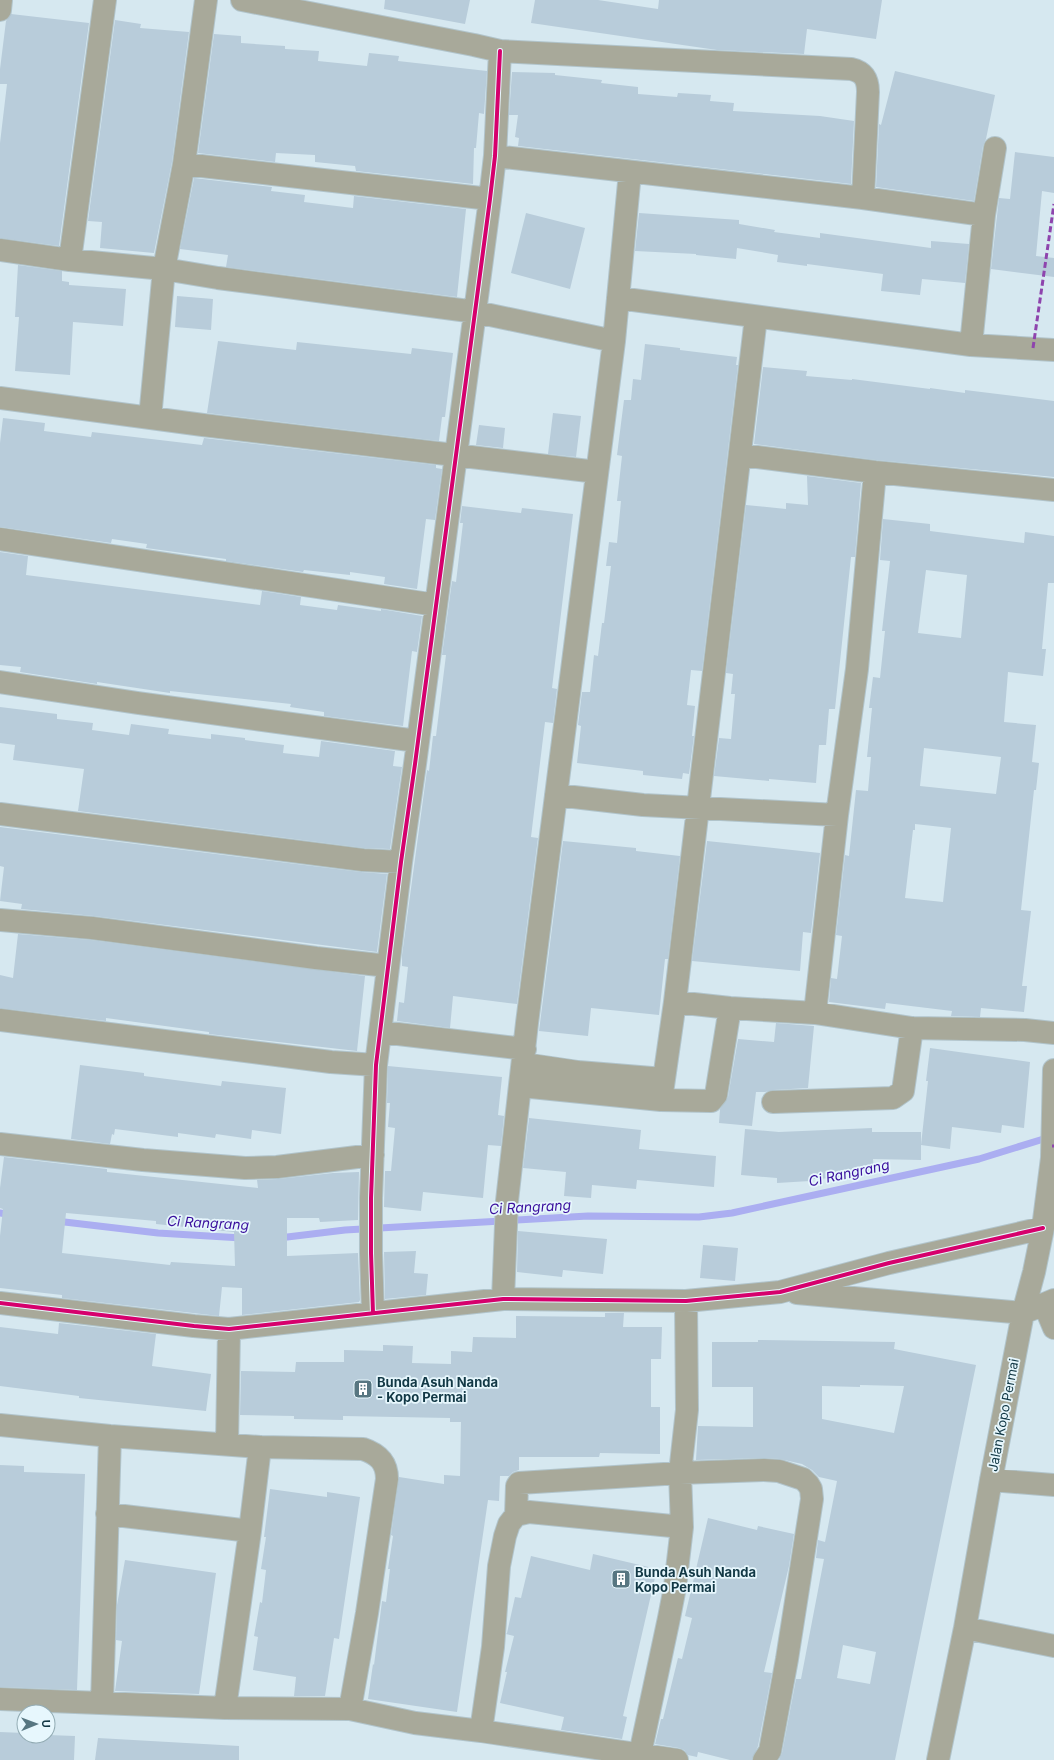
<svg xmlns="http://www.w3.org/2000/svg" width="1054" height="1760" viewBox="0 0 1054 1760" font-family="Inter,sans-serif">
<rect width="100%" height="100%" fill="#d6e8f0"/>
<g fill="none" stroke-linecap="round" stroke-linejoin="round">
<path stroke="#abaef1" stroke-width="7" d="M 0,1213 L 12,1215
M 56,1221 L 158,1233 L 242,1238
M 279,1238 L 345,1230 L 588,1216 L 699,1217 L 732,1213 L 979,1159 L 1050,1137"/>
</g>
<path fill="#b8ccda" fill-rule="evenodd" d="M 385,0 L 470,0 L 465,24 L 384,9 Z
M 535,0 L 598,0 L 658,9 L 659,0 L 882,0 L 876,39 L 807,29 L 804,54 L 717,50 L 531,23 Z
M 11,14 L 89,23 L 59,246 L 0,238 L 0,143 L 7,84 L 0,84 L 0,69 L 6,21 Z
M 115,20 L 141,24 L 140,28 L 189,32 L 172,162 L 154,253 L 100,248 L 102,222 L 88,221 Z
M 214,34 L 241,36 L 241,43 L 285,46 L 285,49 L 319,51 L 318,61 L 367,66 L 369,53 L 399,56 L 398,61 L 487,71 L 484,114 L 479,113 L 476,148 L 474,148 L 473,184 L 356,171 L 355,166 L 315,162 L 315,155 L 276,153 L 275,162 L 198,153 Z
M 895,71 L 995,95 L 986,139 L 983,146 L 974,201 L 876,187 L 879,124 L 881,125 Z
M 512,72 L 555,73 L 555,75 L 602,80 L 601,83 L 638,87 L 638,94 L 677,97 L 678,93 L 711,95 L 710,101 L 734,103 L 733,111 L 820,116 L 854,121 L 851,184 L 518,146 L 519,138 L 515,137 L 518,115 L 509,115 Z
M 1015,152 L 1054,157 L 1054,193 L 1042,191 L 1036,256 L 1054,258 L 1054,277 L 991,269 L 999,198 L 1010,199 Z
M 194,178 L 272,187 L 271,191 L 305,195 L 304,202 L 353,208 L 354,196 L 466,209 L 457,297 L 226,267 L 228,255 L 180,249 Z
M 526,213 L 585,228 L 570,289 L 511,273 Z
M 639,213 L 739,220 L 739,224 L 775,230 L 774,232 L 820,238 L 820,233 L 931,248 L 931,241 L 969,244 L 965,283 L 922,279 L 920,295 L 881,291 L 883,274 L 807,264 L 807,266 L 777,262 L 778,255 L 737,248 L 736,259 L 696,255 L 696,254 L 635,251 Z
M 18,265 L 62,271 L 62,281 L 69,282 L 69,285 L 126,289 L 123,326 L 73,322 L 70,375 L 15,371 L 19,317 L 15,317 Z
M 177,296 L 213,299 L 211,330 L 175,327 Z
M 218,341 L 296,350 L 297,342 L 411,354 L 412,348 L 453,353 L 445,417 L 442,417 L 439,441 L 207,413 Z
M 645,344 L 680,348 L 680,350 L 737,357 L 736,365 L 738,365 L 702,671 L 691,670 L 687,705 L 695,706 L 692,736 L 694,736 L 689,774 L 683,773 L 682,779 L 643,775 L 643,771 L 577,763 L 581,726 L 578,725 L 582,692 L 590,692 L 594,655 L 598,656 L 602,623 L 604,623 L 611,566 L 606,566 L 609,542 L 617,543 L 621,501 L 617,501 L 622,456 L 617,455 L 624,400 L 631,400 L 633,379 L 641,380 Z
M 763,367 L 807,371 L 806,376 L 852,380 L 852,379 L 930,389 L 930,388 L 965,393 L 965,390 L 1054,401 L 1054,477 L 876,460 L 754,444 Z
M 553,413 L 581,416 L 576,457 L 548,454 Z
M 3,418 L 45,423 L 44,431 L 91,437 L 92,432 L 202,445 L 204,438 L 436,465 L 436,468 L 442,469 L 435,520 L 426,519 L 417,589 L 384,584 L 385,577 L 350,572 L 350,575 L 304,570 L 303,572 L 226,561 L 226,559 L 146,548 L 147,544 L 112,539 L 111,543 L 0,527 L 0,443 Z
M 479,425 L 505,428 L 503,448 L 476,445 Z
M 807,476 L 861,483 L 855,557 L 851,557 L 835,709 L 829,709 L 826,745 L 819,745 L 816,783 L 769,779 L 769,781 L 714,776 L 719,738 L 731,739 L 735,694 L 731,694 L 733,674 L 726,673 L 746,505 L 786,509 L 786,503 L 808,505 Z
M 462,506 L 521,513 L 522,508 L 573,514 L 552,688 L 557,689 L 553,723 L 545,722 L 531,837 L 538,838 L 517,1004 L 453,996 L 450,1028 L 397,1021 L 399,1002 L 404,1003 L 408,967 L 402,966 L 402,955 L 427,770 L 429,771 L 433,736 L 436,736 L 446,655 L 442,655 L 452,581 L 456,582 L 463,523 L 460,523 Z
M 883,519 L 930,524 L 930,531 L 1024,543 L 1025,532 L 1054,536 L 1054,583 L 1048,583 L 1042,649 L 1046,649 L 1043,676 L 1008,672 L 1004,722 L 1036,725 L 1032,762 L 1039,763 L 1036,790 L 1034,790 L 1021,910 L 1031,911 L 1022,986 L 1027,986 L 1024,1012 L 981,1008 L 980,1017 L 951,1016 L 952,1011 L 886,1003 L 885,1009 L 829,1002 L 831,978 L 837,979 L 842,936 L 836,935 L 845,855 L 849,856 L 856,790 L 868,791 L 871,757 L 867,757 L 872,708 L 869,708 L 873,677 L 880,678 L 885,631 L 882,631 L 890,561 L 880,560 ZM 926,570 L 967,575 L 961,638 L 918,633 ZM 924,748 L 1001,757 L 996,794 L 920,786 ZM 915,824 L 951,828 L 943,902 L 905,898 L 913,830 L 915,830 Z
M 0,552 L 28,556 L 26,575 L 260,605 L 262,591 L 301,597 L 300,605 L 337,610 L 338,605 L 381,611 L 381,609 L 422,616 L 417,652 L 412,651 L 403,726 L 324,716 L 324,712 L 290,707 L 291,704 L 170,691 L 170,693 L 97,682 L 97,684 L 20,672 L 21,667 L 0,665 Z
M 0,707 L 57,714 L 57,719 L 93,723 L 92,730 L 129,735 L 131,724 L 169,729 L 168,734 L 211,739 L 211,734 L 245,738 L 245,740 L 284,745 L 283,753 L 319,757 L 321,741 L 395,751 L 393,766 L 402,767 L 390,849 L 364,848 L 78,811 L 84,769 L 13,760 L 15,745 L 0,743 Z
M 0,827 L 361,872 L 387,874 L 377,952 L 94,916 L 21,909 L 22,904 L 0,901 L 4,867 L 0,866 Z
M 563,841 L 636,848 L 636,851 L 680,856 L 668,959 L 665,959 L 659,1015 L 591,1008 L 588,1036 L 539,1031 Z
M 707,841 L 820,853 L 811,933 L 803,932 L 800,971 L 692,961 Z
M 18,934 L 91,940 L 365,976 L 357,1051 L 209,1034 L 209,1032 L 106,1018 L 106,1021 L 0,1008 L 0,975 L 13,978 Z
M 776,1023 L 814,1026 L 808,1088 L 773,1090 L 765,1092 L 756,1092 L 752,1126 L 719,1123 L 720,1109 L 728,1097 L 738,1039 L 774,1042 Z
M 930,1048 L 1030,1062 L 1024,1128 L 1002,1125 L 1001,1133 L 952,1127 L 950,1149 L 921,1145 L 928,1081 L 926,1081 Z
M 80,1065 L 144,1073 L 144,1076 L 221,1086 L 222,1081 L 286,1088 L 281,1134 L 252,1130 L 251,1139 L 216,1134 L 215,1138 L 178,1133 L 178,1137 L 115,1129 L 114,1135 L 112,1134 L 110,1144 L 71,1139 Z
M 388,1066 L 502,1077 L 498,1115 L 504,1116 L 501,1146 L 488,1145 L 483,1198 L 423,1192 L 421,1211 L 384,1207 L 385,1171 L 391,1171 L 395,1128 L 388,1127 L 390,1103 L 387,1103 Z
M 529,1118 L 641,1130 L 639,1149 L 716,1156 L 714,1187 L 637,1180 L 636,1189 L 592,1185 L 591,1198 L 564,1196 L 566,1172 L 523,1168 Z
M 872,1128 L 872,1132 L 921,1132 L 921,1160 L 873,1159 L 874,1172 L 839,1174 L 840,1178 L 810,1179 L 810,1181 L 777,1183 L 777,1178 L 741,1175 L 745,1129 L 779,1132 Z
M 4,1157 L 107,1169 L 107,1172 L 258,1188 L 257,1180 L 278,1179 L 333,1173 L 359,1172 L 358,1220 L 320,1222 L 319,1218 L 287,1218 L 287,1256 L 358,1253 L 360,1300 L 359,1302 L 242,1315 L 242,1288 L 222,1287 L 219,1316 L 62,1298 L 62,1295 L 0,1288 L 0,1236 L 3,1209 L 0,1208 L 0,1188 ZM 66,1213 L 156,1221 L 156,1224 L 234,1232 L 235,1266 L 171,1262 L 170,1265 L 62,1253 Z
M 518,1231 L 607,1239 L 603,1274 L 563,1270 L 562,1277 L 517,1272 Z
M 703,1245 L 738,1248 L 735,1281 L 700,1278 Z
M 416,1251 L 414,1273 L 428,1274 L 426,1295 L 385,1299 L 384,1252 Z
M 605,1313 L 624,1313 L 623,1327 L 662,1327 L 661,1359 L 651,1359 L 651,1407 L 660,1407 L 660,1454 L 600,1453 L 599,1457 L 519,1457 L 519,1470 L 513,1472 L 509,1476 L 500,1476 L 499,1501 L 488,1500 L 457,1712 L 368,1699 L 373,1664 L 374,1665 L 382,1601 L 386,1602 L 390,1569 L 388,1569 L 393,1536 L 391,1535 L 399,1477 L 444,1484 L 444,1475 L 460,1476 L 461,1422 L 450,1422 L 450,1418 L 343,1416 L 343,1420 L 294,1419 L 294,1416 L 240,1415 L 241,1371 L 295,1372 L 296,1362 L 344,1362 L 344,1350 L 383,1351 L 383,1345 L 413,1346 L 412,1363 L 451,1364 L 451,1351 L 472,1352 L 473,1337 L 516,1338 L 516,1316 L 605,1317 Z
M 59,1323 L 156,1334 L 152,1366 L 211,1374 L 206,1411 L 79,1398 L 79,1396 L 0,1386 L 0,1327 L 58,1334 Z
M 758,1340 L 895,1342 L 894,1349 L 976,1365 L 895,1760 L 779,1760 L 782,1753 L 796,1679 L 801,1679 L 824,1559 L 816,1558 L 818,1540 L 825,1542 L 837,1481 L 819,1477 L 812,1470 L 802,1464 L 780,1459 L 764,1458 L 696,1460 L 698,1426 L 753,1427 L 753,1387 L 712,1387 L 712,1342 L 758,1342 ZM 860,1385 L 904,1386 L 894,1433 L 822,1419 L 822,1386 L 860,1387 ZM 843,1645 L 876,1652 L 870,1684 L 837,1678 Z
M 0,1465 L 24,1466 L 24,1472 L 85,1474 L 77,1690 L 0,1687 Z
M 270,1489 L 327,1497 L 327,1492 L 360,1497 L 339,1639 L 334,1638 L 325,1696 L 294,1696 L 296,1677 L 253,1670 L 258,1637 L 254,1636 L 260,1602 L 262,1603 L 266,1570 L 261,1569 L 266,1537 L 264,1537 Z
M 708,1518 L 757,1530 L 758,1526 L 794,1534 L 789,1566 L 764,1672 L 772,1673 L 758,1746 L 752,1760 L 730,1760 L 698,1752 L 697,1757 L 688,1755 L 684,1750 L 679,1748 L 655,1744 L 661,1719 L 663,1719 L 678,1658 L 682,1659 L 692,1618 L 685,1616 Z
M 593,1554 L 657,1569 L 623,1716 L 627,1717 L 622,1739 L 561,1730 L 564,1717 L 500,1703 L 507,1672 L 505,1672 L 514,1636 L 506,1634 L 507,1633 L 515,1597 L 521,1598 L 531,1556 L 590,1570 Z
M 125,1560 L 216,1573 L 199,1694 L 115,1691 L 122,1641 L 116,1640 L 117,1605 Z
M 0,1732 L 24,1733 L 24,1736 L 48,1735 L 75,1736 L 74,1760 L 0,1760 Z
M 98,1738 L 239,1746 L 239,1760 L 95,1760 Z"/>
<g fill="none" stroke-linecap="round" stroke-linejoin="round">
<defs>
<path id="minor" d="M 242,0 L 474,45 L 500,51 L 851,69 C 864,72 868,79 868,92 L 863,198
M 0,10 L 1,0
M 495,156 L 863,198 L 984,215
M 184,164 L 490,199
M 0,250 L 70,260 L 164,269 L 218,278 L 476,312 L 614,341
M 70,260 L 105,0
M 618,298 L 971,345 L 1054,350
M 971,345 L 984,215 L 995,148
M 0,398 L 203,425 L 597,472
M 150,418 L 164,269 L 184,164 L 206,0
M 741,455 L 875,472 L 1054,490
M 0,539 L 436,605
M 0,682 L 138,703 L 417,741
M 556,795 L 643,805 L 837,815
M 0,814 L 363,860 L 401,862
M 0,920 L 92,928 L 316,958 L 388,966
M 675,1002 L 730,1008 L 815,1013 L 912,1028 L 1025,1030 L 1054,1033
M 815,1013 L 837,815 L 857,669 L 875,472
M 0,1020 L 331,1062 L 376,1065
M 381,1032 L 525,1049
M 524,1064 L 578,1072 L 664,1079
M 521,1086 L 661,1100 L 711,1101 L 716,1095 L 730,1008
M 661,1100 L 675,1002 L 756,317
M 773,1102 L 893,1098 L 903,1091 L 912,1028
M 0,1144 L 143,1160 L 245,1168 L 277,1167 L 373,1155
M 797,1293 L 1023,1313 L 1054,1300
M 503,1299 L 507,1201 L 527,1023 L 614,341 L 630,172
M 0,1303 L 194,1326 L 229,1329 L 503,1299 L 686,1301 L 780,1292 L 889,1263 L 1043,1228
M 1044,1304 L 1054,1328
M 373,1313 L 371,1253 L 371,1198 L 376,1065 L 401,862 L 415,764 L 490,199 L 495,156 L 500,51
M 0,1425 L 110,1436 L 260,1447 L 363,1449 C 378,1454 387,1462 387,1479 L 367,1613 L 350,1709
M 227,1444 L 229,1329
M 991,1480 L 1054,1485
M 107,1514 L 250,1531
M 516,1515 L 529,1512 L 682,1527
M 965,1628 L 1054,1646
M 0,1699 L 225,1708 L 350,1709 L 415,1723 L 481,1731 L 677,1760
M 102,1703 L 110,1436
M 225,1708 L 250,1531 L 260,1447
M 481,1731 L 493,1647 L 499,1566 L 505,1536 L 509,1524 L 516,1515 L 517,1486 L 519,1483 L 680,1473 L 764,1470 L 779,1471 L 803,1479 L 808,1484 L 811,1489 L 812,1499 L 787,1659 L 770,1751 L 764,1760
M 640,1754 L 669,1618 L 675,1587 L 682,1527 L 680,1473 L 687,1410 L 686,1301
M 938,1760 L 965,1628 L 991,1480 L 1023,1313 L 1034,1272 L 1043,1228 L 1052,1158 L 1054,1070"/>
</defs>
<use href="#minor" stroke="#b1c4cb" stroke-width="24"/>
<use href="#minor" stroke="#a8a99a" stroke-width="22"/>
<path stroke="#8e44ad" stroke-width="3" stroke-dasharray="6 3" stroke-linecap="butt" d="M 1033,348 L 1054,204
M 1052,1146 L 1054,1146"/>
<defs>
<path id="cycleway" d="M 0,1303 L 194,1326 L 229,1329 L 503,1299 L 686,1301 L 780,1292 L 889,1263 L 1043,1228
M 373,1313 L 371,1253 L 371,1198 L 376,1065 L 401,862 L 415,764 L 490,199 L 495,156 L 500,51"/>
</defs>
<use href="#cycleway" stroke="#e7f7fd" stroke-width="6"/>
<use href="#cycleway" stroke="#d6006c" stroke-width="4"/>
</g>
<defs>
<symbol id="building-square" viewBox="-11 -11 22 22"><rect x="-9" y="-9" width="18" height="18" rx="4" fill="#577681" stroke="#e7f7fd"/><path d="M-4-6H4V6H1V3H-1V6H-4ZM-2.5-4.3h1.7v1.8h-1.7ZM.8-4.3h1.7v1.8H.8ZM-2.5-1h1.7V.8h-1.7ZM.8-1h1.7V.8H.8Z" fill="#fff"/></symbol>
</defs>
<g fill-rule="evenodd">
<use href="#building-square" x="352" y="1378" width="22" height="22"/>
<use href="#building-square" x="610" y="1568" width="22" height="22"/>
</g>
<g text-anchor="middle" stroke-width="3.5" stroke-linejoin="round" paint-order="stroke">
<g font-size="13" font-weight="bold" fill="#123845" stroke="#e7f7fd" text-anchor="start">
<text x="377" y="1387">Bunda Asuh Nanda<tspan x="377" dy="15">- Kopo Permai</tspan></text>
<text x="635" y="1577">Bunda Asuh Nanda<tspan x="635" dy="15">Kopo Permai</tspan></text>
</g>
<g font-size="13" fill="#123845" stroke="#e7f7fd">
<text transform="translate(1003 1415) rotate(-79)" y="5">Jalan Kopo Permai</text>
</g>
<g font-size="14" font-style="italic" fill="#3a0f9d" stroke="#e7f7fd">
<text transform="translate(849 1173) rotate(-12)" y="5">Ci Rangrang</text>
<text transform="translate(530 1207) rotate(-3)" y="5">Ci Rangrang</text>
<text transform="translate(208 1223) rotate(3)" y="5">Ci Rangrang</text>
</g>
</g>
<g transform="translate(36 1724) rotate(89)"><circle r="19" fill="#e7f7fd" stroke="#92abb3"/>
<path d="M0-3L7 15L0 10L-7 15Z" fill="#577681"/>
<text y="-6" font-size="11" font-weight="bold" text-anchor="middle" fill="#123845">U</text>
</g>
</svg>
